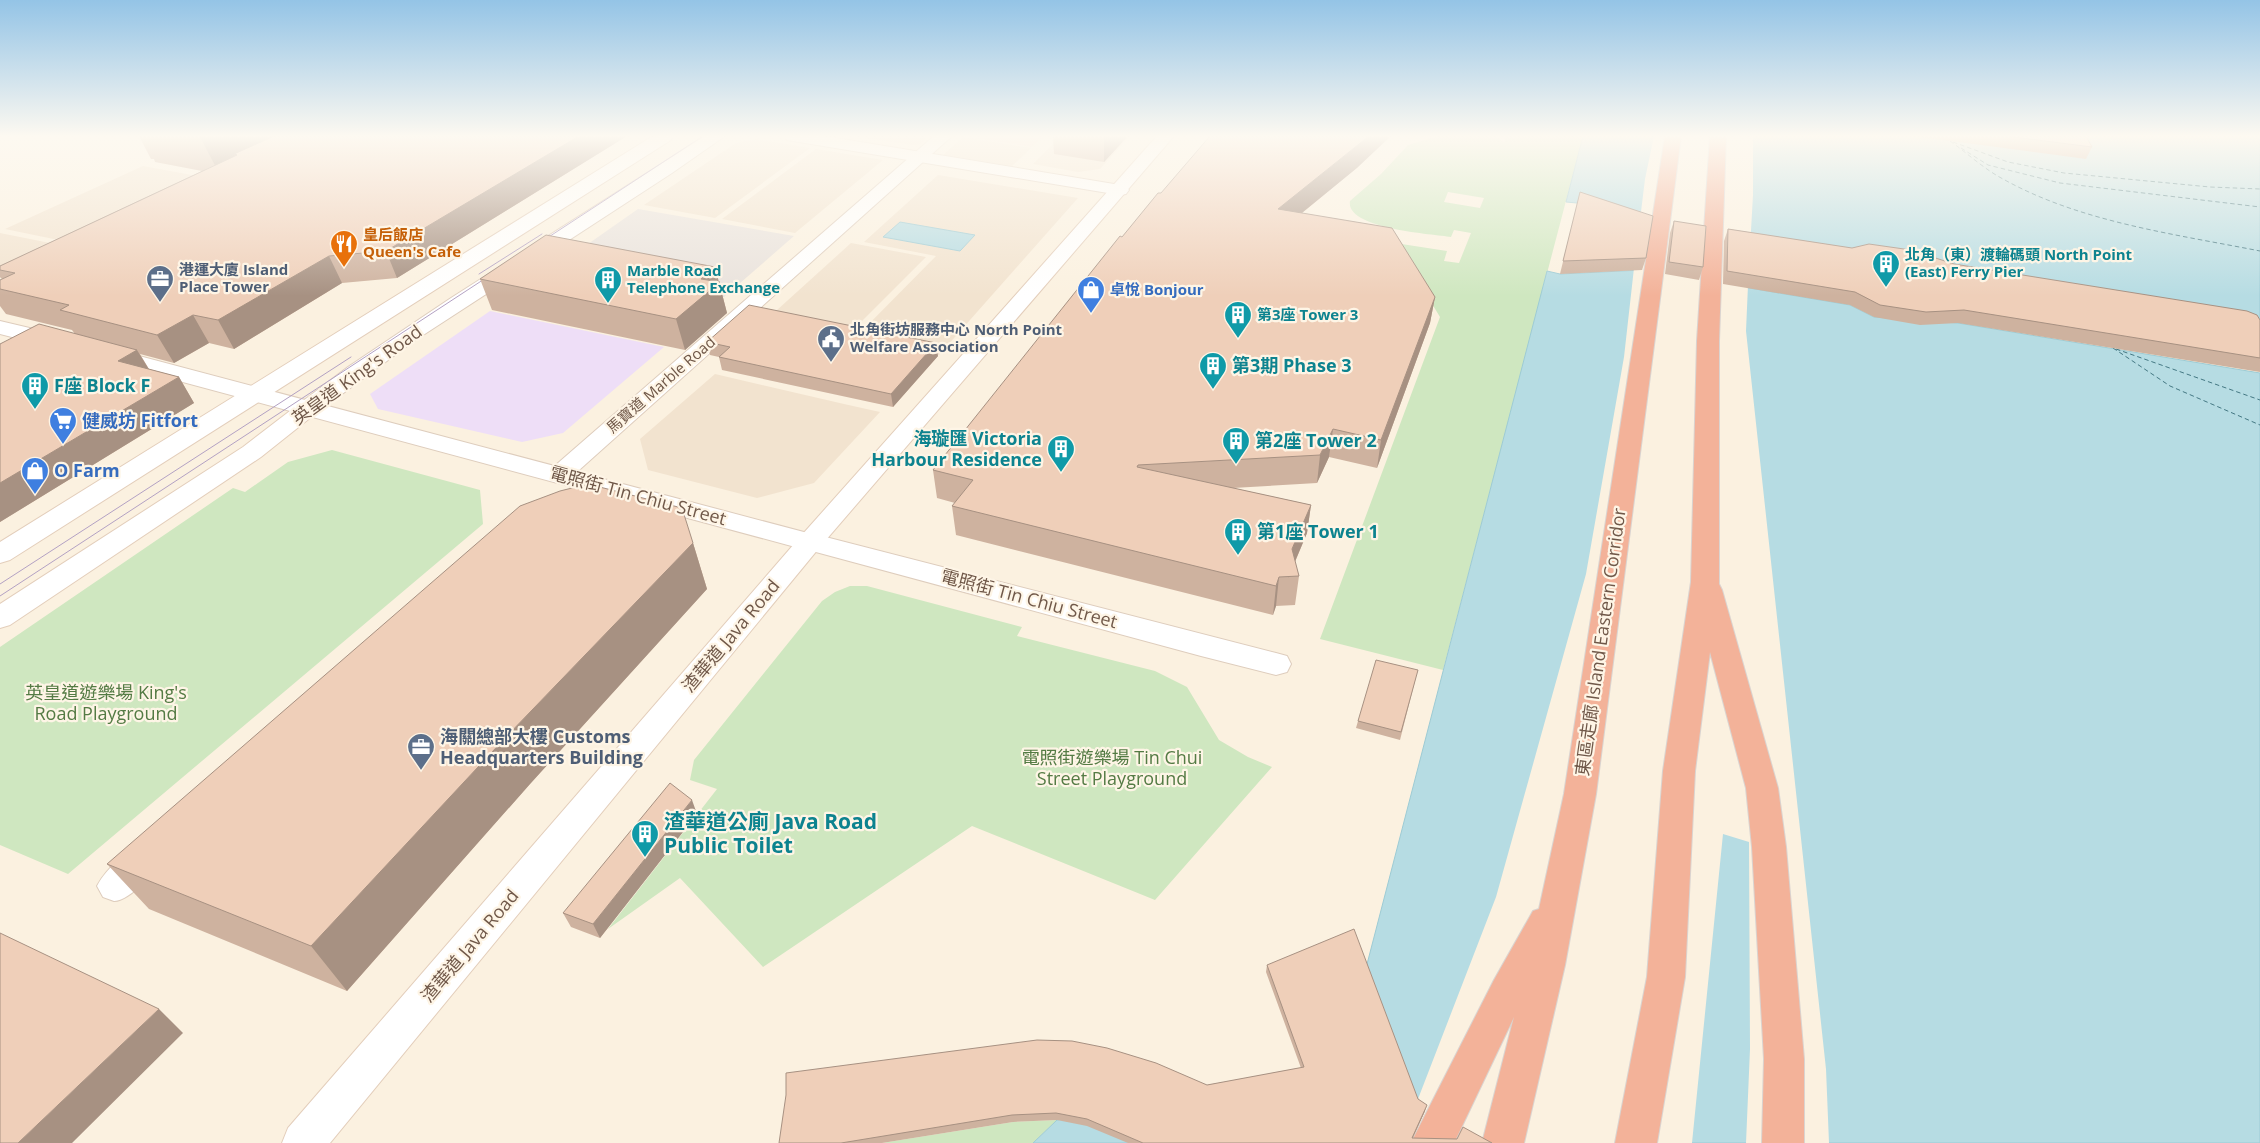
<svg xmlns="http://www.w3.org/2000/svg" width="2260" height="1143" viewBox="0 0 2260 1143" font-family="'Open Sans','Noto Sans TC',sans-serif">
<rect width="100%" height="100%" fill="#fbf1e0"/>
<path fill="#f2e3cf" d="M 853,136 L 929,136 L 920,144 L 913,145 Z
M 1061,136 L 1130,136 L 1100,169 L 1078,172 L 1033,164 Z
M 963,137 L 1031,148 L 1012,166 L 943,155 Z
M 756,139 L 810,148 L 715,218 L 644,205 L 736,143 Z
M 816,149 L 883,160 L 795,233 L 722,219 Z
M 143,166 L 208,178 L 73,243 L 5,229 Z
M 938,175 L 1078,198 L 939,355 L 855,338 L 936,256 L 864,242 Z
M 0,233 L 65,246 L 0,278 Z
M 851,243 L 926,257 L 847,336 L 766,320 Z
M 715,374 L 844,404 L 880,412 L 814,483 L 757,498 L 648,470 L 640,439 Z"/>
<path fill="#fbe0d4" d="M 963,136 L 1043,136 L 1032,147 Z"/>
<path fill="#e9e2dc" d="M 638,209 L 794,236 L 724,297 L 558,265 Z"/>
<path fill="#eedef7" d="M 490,311 L 664,347 L 563,433 L 522,442 L 378,409 L 370,394 Z"/>
<path fill="#cfe7c0" fill-rule="evenodd" d="M 1438,136 L 1495,136 L 1504,142 L 1506,136 L 1583,136 L 1443,670 L 1320,639 L 1440,317 L 1395,243 L 1447,251 L 1444,261 L 1459,263 L 1471,233 L 1454,230 L 1451,237 C 1433,234 1345,229 1350,201 L 1381,174 L 1408,145 ZM 1448,192 L 1484,198 L 1480,208 L 1444,202 Z
M 332,450 L 480,490 L 483,524 L 68,874 L 0,845 L 0,647 L 233,488 L 245,492 L 288,462 Z
M 850,586 L 867,586 L 1022,627 L 1017,636 L 1155,671 L 1187,687 L 1219,740 L 1248,757 L 1272,767 L 1155,900 L 972,826 L 763,967 L 680,878 L 608,929 L 717,789 L 690,780 L 694,760 L 822,601 L 835,592 Z
M 1057,1120 L 1033,1143 L 882,1143 L 1013,1122 Z"/>
<path fill="#b6dce3" stroke="#9dcbd4" d="M 1583,136 L 1914,136 L 2075,156 L 2075,136 L 2260,136 L 2260,349 L 2248,328 L 1654,230 L 1577,203 L 1566,202 Z
M 900,222 L 975,235 L 960,251 L 883,237 Z
M 1642,270 L 1850,305 L 1874,317 L 1958,323 L 2260,373 L 2260,1143 L 1033,1143 L 1057,1120 L 1303,1074 L 1366,968 L 1547,271 L 1560,274 Z"/>
<path fill="#fbf1e0" d="M 1654,136 L 1753,136 L 1753,195 L 1750,248 L 1654,233 L 1639,228 L 1645,179 Z
M 1634,268 L 1748,285 L 1746,331 L 1826,1069 L 1829,1143 L 1746,1143 L 1750,1049 L 1749,842 L 1723,834 L 1692,1143 L 1401,1143 L 1496,897 L 1586,574 L 1624,357 Z"/>
<g fill="none" stroke-linecap="round" stroke-linejoin="round">
<path stroke="#447883" stroke-width="1" stroke-dasharray="4.5 3" stroke-linecap="butt" d="M 1950,141 C 1967,153 1984,169 2003,179 C 2080,222 2174,234 2260,251
M 1953,142 L 2008,162 L 2064,173 L 2210,187 L 2260,189
M 1961,148 L 1988,165 L 2060,183 L 2260,207
M 2113,348 L 2170,386 L 2260,425
M 2116,349 L 2260,400"/>
<defs>
<path id="minor" d="M 705,136 L 725,136 L 672,173 L 414,341 L 315,414 L 307,416 L 299,414 L 295,409 L 299,404 L 348,367 L 451,298 Z
M 934,136 L 952,136 L 568,480 L 559,483 L 550,480 L 546,475 L 550,470 Z
M 0,321 L 55,334 L 58,339 L 55,344 L 47,346 L 0,334 Z
M 810,533 L 1276,653 L 1287,656 L 1291,664 L 1287,672 L 1276,675 L 1201,656 L 801,548 L 797,542 L 801,536 Z
M 151,840 L 163,844 L 168,854 C 162,866 129,902 114,901 C 111,900 106,898 103,897 L 97,886 C 107,867 131,847 151,840 Z"/>
<path id="tertiary" d="M 785,136 L 824,136 L 1120,185 L 1126,186 L 1129,190 L 1126,194 L 1120,195 L 793,141 L 787,140 Z
M 109,348 L 819,536 L 823,542 L 819,548 L 810,551 L 101,360 L 98,355 L 101,350 Z"/>
<path id="secondary" d="M 653,136 L 673,136 L 671,140 L 10,560 L 0,563 L 0,542 Z
M 1157,136 L 1174,136 L 819,548 L 330,1143 L 282,1143 L 288,1128 L 801,536 Z
M 307,402 L 315,404 L 319,409 L 315,414 L 261,457 L 10,625 L 0,628 L 0,604 L 243,447 L 299,404 Z"/>
<path id="motorway" d="M 1665,136 L 1681,136 L 1596,794 L 1565,965 L 1524,1143 L 1482,1143 L 1514,1017 L 1454,1143 L 1411,1143 L 1494,980 L 1533,911 L 1539,909 L 1564,794 Z
M 1710,136 L 1726,136 L 1719,341 L 1719,584 L 1722,590 L 1778,788 L 1786,847 L 1804,1059 L 1804,1143 L 1762,1143 L 1764,1059 L 1752,847 L 1746,788 L 1710,652 L 1695,771 L 1685,977 L 1657,1143 L 1615,1143 L 1647,977 L 1663,771 L 1691,582 L 1697,341 Z"/>
</defs>
<use href="#minor" stroke="#decdbd" stroke-width="2"/>
<use href="#tertiary" stroke="#decdbd" stroke-width="2"/>
<use href="#secondary" stroke="#e3cebb" stroke-width="2"/>
<use href="#motorway" stroke="#dad4d0" stroke-width="2"/>
<use href="#minor" fill="#fff" fill-rule="evenodd"/>
<use href="#tertiary" fill="#fff" fill-rule="evenodd"/>
<use href="#secondary" fill="#fff" fill-rule="evenodd"/>
<use href="#motorway" fill="#f3b299" fill-rule="evenodd"/>
<path stroke="#b3a1c3" stroke-width="1" d="M 538,244 L 703,136
M 479,274 L 542,234
M 0,584 L 351,357
M 0,596 L 492,274"/>
</g>
<path fill="#ceb29f" d="M 139,136 L 627,136 L 397,278 L 342,283 L 234,349 L 209,343 L 174,363 L 140,354 L 149,369 L 179,377 L 194,403 L 0,522 L 0,344 L 75,334 L 72,330 L 6,314 L 0,306 L 0,289 L 2,279 L 0,277 L 0,266 L 202,171 L 155,162 L 154,159 L 151,159 Z
M 1053,136 L 1128,136 L 1104,162 L 1054,154 Z
M 1914,136 L 2086,136 L 2092,147 L 2086,159 Z
M 1358,167 L 1302,213 L 1435,297 L 1430,323 L 1377,468 L 1329,457 L 1317,483 L 1233,488 L 1311,505 L 1307,533 L 1295,562 L 1299,576 L 1295,605 L 1276,606 L 1273,615 L 956,535 L 952,506 L 955,503 L 937,498 L 933,470 L 1122,237 L 1161,193 Z
M 1580,192 L 1646,258 L 1642,270 L 1560,274 Z
M 1674,221 L 1703,267 L 1699,280 L 1665,274 L 1670,233 Z
M 1728,229 L 1954,264 L 2260,320 L 2260,372 L 1958,323 L 1920,325 L 1874,317 L 1850,305 L 1723,284 L 1724,241 Z
M 480,279 L 719,282 L 727,313 L 685,350 L 492,310 Z
M 707,342 L 938,356 L 893,407 L 722,370 L 719,357 L 710,355 Z
M 693,543 L 707,589 L 530,784 L 347,991 L 149,909 L 107,864 Z
M 1416,677 L 1400,740 L 1356,728 L 1358,721 Z
M 697,814 L 600,938 L 571,927 L 563,913 Z
M 1267,965 L 1418,1099 L 1425,1111 L 1413,1138 L 1492,1143 L 1128,1143 L 1087,1126 L 1057,1120 L 1013,1122 L 882,1143 L 779,1143 L 1207,1085 L 1301,1068 L 1266,972 Z"/>
<path fill="#a79182" d="M 202,136 L 301,136 L 237,155 L 234,154 L 239,165 L 220,175 L 200,137 Z
M 579,136 L 627,136 L 397,278 L 386,251 Z
M 1104,136 L 1128,136 L 1104,162 Z
M 1369,136 L 1391,136 L 1358,167 L 1276,234 L 1278,209 Z
M 329,256 L 342,283 L 234,349 L 218,320 Z
M 715,267 L 727,313 L 685,350 L 676,319 L 701,279 Z
M 1435,297 L 1430,323 L 1377,468 L 1381,440 Z
M 193,315 L 209,343 L 174,363 L 157,335 Z
M 936,343 L 938,356 L 893,407 L 891,394 Z
M 137,350 L 153,376 L 118,361 Z
M 179,377 L 194,403 L 0,522 L 0,483 Z
M 1333,429 L 1329,457 L 1317,483 L 1320,455 Z
M 1311,505 L 1307,533 L 1288,578 L 1292,549 Z
M 693,543 L 707,589 L 530,784 L 347,991 L 311,946 L 506,737 Z
M 1279,577 L 1276,606 L 1273,615 L 1276,586 Z
M 692,800 L 697,814 L 600,938 L 593,924 Z
M 159,1009 L 183,1033 L 72,1143 L 18,1143 Z
M 1427,1105 L 1425,1111 L 1410,1143 L 1412,1138 Z"/>
<path fill="#efcfb9" stroke="#a79182" d="M 274,136 L 579,136 L 386,251 L 329,256 L 218,320 L 193,315 L 157,335 L 60,310 L 69,305 L 0,289 L 0,280 L 15,273 L 0,270 L 0,266 L 237,155 L 234,154 Z
M 1210,136 L 1369,136 L 1278,209 L 1392,228 L 1435,297 L 1381,440 L 1333,429 L 1320,455 L 1138,465 L 1137,467 L 1311,505 L 1292,549 L 1299,576 L 1279,577 L 1276,586 L 952,506 L 973,480 L 933,470 L 1120,236 L 1122,237 L 1158,193 L 1161,193 Z
M 2006,136 L 2086,136 L 2092,147 Z
M 1580,192 L 1653,216 L 1646,258 L 1563,261 Z
M 1674,221 L 1706,226 L 1703,267 L 1669,262 Z
M 1728,229 L 1852,248 L 1869,244 L 1911,250 L 1954,264 L 2247,311 L 2257,315 L 2260,320 L 2260,358 L 1964,310 L 1926,312 L 1880,305 L 1855,292 L 1727,271 Z
M 546,235 L 715,267 L 701,279 L 720,282 L 676,319 L 480,279 Z
M 749,305 L 936,343 L 891,394 L 719,357 L 730,347 L 707,342 Z
M 39,324 L 137,350 L 118,361 L 179,377 L 0,483 L 0,344 Z
M 588,484 L 682,508 L 693,543 L 506,737 L 311,946 L 107,864 L 520,506 L 560,491 Z
M 1376,660 L 1418,670 L 1401,732 L 1358,721 Z
M 670,783 L 692,800 L 593,924 L 563,913 Z
M 1354,929 L 1418,1099 L 1427,1105 L 1412,1138 L 1457,1139 L 1463,1127 L 1492,1143 L 1143,1143 L 1087,1119 L 1056,1113 L 1012,1115 L 841,1143 L 779,1143 L 786,1095 L 786,1073 L 1037,1040 L 1072,1041 L 1107,1048 L 1156,1063 L 1207,1085 L 1304,1067 L 1267,965 Z
M 0,933 L 159,1009 L 18,1143 L 0,1143 Z"/>
<linearGradient id="sky" x2="0" y2="1"><stop stop-color="#94c4e6"/><stop offset="0.46" stop-color="#fdf9f1"/><stop offset="1" stop-color="#fdf9f1" stop-opacity="0"/></linearGradient>
<rect width="2260" height="296" fill="url(#sky)"/>
<defs>
<symbol id="restaurant-pin" viewBox="-11 -11 22 30"><path d="M0 17L-7.5 6A9.5 9.5 0 1 1 7.5 6Z" fill="#e8710a" stroke="#fef5e6"/><path d="M-5-6h1v4h1v-4h1v4h1v-4h1v5L-1.5 .5V6h-2V.5L-5-1ZM5-6V6H3V1.5H1.5Q1.5-4 5-6Z" fill="#fff"/></symbol>
<symbol id="building-pin" viewBox="-11 -11 22 30"><path d="M0 17L-7.5 6A9.5 9.5 0 1 1 7.5 6Z" fill="#0f9aa8" stroke="#fef5e6"/><path d="M-4-6H4V6H1V3H-1V6H-4ZM-2.5-4.3h1.7v1.8h-1.7ZM.8-4.3h1.7v1.8H.8ZM-2.5-1h1.7V.8h-1.7ZM.8-1h1.7V.8H.8Z" fill="#fff"/></symbol>
<symbol id="office-pin" viewBox="-11 -11 22 30"><path d="M0 17L-7.5 6A9.5 9.5 0 1 1 7.5 6Z" fill="#5c6f8a" stroke="#fef5e6"/><path d="M-6-3h4V-5.5h4V-3h4V5H-6ZM-1-4.5V-3h2v-1.5ZM-6 0V1H6V0Z" fill="#fff"/></symbol>
<symbol id="shop-pin" viewBox="-11 -11 22 30"><path d="M0 17L-7.5 6A9.5 9.5 0 1 1 7.5 6Z" fill="#3f7fe0" stroke="#fef5e6"/><path d="M-5-2.5h2.3a2.7 3.5 0 0 1 5.4 0H5L5.5 6h-11ZM-1.5-2.5h3a1.5 2.3 0 0 0-3 0Z" fill="#fff"/></symbol>
<symbol id="civic-pin" viewBox="-11 -11 22 30"><path d="M0 17L-7.5 6A9.5 9.5 0 1 1 7.5 6Z" fill="#5c6f8a" stroke="#fef5e6"/><path d="M-.6-6.5H3V-4.5H.6V-3L4-1V1h2V6H-6V1h2V-1L-.6-3ZM-1.2 2.5V6h2.4V2.5Z" fill="#fff"/></symbol>
<symbol id="supermarket-pin" viewBox="-11 -11 22 30"><path d="M0 17L-7.5 6A9.5 9.5 0 1 1 7.5 6Z" fill="#3f7fe0" stroke="#fef5e6"/><path d="M-6-5.5h2.5l.6 2H6L4.5 2H-2.5L-4.4-4H-6ZM-1.5 3.2a1.3 1.3 0 1 0 .1 0ZM3 3.2a1.3 1.3 0 1 0 .1 0Z" fill="#fff"/></symbol>
</defs>
<g fill-rule="evenodd">
<use href="#restaurant-pin" x="328" y="228" width="32" height="43"/>
<use href="#building-pin" x="1870" y="248" width="32" height="43"/>
<use href="#office-pin" x="144" y="263" width="32" height="43"/>
<use href="#building-pin" x="592" y="264" width="32" height="43"/>
<use href="#shop-pin" x="1075" y="274" width="32" height="43"/>
<use href="#building-pin" x="1222" y="299" width="32" height="43"/>
<use href="#civic-pin" x="815" y="323" width="32" height="43"/>
<use href="#building-pin" x="1197" y="350" width="32" height="43"/>
<use href="#building-pin" x="19" y="370" width="32" height="43"/>
<use href="#supermarket-pin" x="47" y="405" width="32" height="43"/>
<use href="#building-pin" x="1220" y="425" width="32" height="43"/>
<use href="#building-pin" x="1045" y="433" width="32" height="43"/>
<use href="#shop-pin" x="19" y="455" width="32" height="43"/>
<use href="#building-pin" x="1222" y="516" width="32" height="43"/>
<use href="#office-pin" x="405" y="731" width="32" height="43"/>
<use href="#building-pin" x="629" y="818" width="32" height="43"/>
</g>
<g text-anchor="middle" stroke-width="4.5" stroke-linejoin="round" paint-order="stroke">
<g font-size="15" font-weight="bold" fill="#c56008" stroke="#fef5e6" text-anchor="start">
<text x="363" y="240">皇后飯店<tspan x="363" dy="17">Queen's Cafe</tspan></text>
</g>
<g font-size="15" font-weight="bold" fill="#0d838f" stroke="#fef5e6" text-anchor="start">
<text x="1905" y="260">北角（東）渡輪碼頭 North Point<tspan x="1905" dy="17">(East) Ferry Pier</tspan></text>
<text x="627" y="276">Marble Road<tspan x="627" dy="17">Telephone Exchange</tspan></text>
<text x="1257" y="320">第3座 Tower 3</text>
</g>
<g font-size="15" font-weight="bold" fill="#4e5e75" stroke="#fef5e6" text-anchor="start">
<text x="179" y="275">港運大廈 Island<tspan x="179" dy="17">Place Tower</tspan></text>
<text x="850" y="335">北角街坊服務中心 North Point<tspan x="850" dy="17">Welfare Association</tspan></text>
</g>
<g font-size="15" font-weight="bold" fill="#366cbe" stroke="#fef5e6" text-anchor="start">
<text x="1110" y="295">卓悅 Bonjour</text>
</g>
<g font-size="15" fill="#705849" stroke="#fef5e6">
<text transform="translate(661 385) rotate(-41)" y="5">馬寶道 Marble Road</text>
</g>
<g font-size="18" font-weight="bold" fill="#0d838f" stroke="#fef5e6" text-anchor="start">
<text x="1232" y="372">第3期 Phase 3</text>
<text x="54" y="392">F座 Block F</text>
<text x="1042" y="445" text-anchor="end">海璇匯 Victoria<tspan x="1042" dy="21">Harbour Residence</tspan></text>
<text x="1255" y="447">第2座 Tower 2</text>
<text x="1257" y="538">第1座 Tower 1</text>
</g>
<g font-size="18" fill="#705849" stroke="#fef5e6">
<text transform="translate(357 375) rotate(-36)" y="6">英皇道 King's Road</text>
<text transform="translate(638 496) rotate(15)" y="6">電照街 Tin Chiu Street</text>
<text transform="translate(1029 599) rotate(15)" y="6">電照街 Tin Chiu Street</text>
<text transform="translate(731 636) rotate(-50)" y="6">渣華道 Java Road</text>
<text transform="translate(1601 642) rotate(-82)" y="6">東區走廊 Island Eastern Corridor</text>
<text transform="translate(470 946) rotate(-50)" y="6">渣華道 Java Road</text>
</g>
<g font-size="18" font-weight="bold" fill="#366cbe" stroke="#fef5e6" text-anchor="start">
<text x="82" y="427">健威坊 Fitfort</text>
<text x="54" y="477">O Farm</text>
</g>
<g font-size="18" fill="#547b44" stroke="#fef5e6">
<text x="106" y="699">英皇道遊樂場 King's<tspan x="106" dy="21">Road Playground</tspan></text>
<text x="1112" y="764">電照街遊樂場 Tin Chui<tspan x="1112" dy="21">Street Playground</tspan></text>
</g>
<g font-size="18" font-weight="bold" fill="#4e5e75" stroke="#fef5e6" text-anchor="start">
<text x="440" y="743">海關總部大樓 Customs<tspan x="440" dy="21">Headquarters Building</tspan></text>
</g>
<g font-size="21" font-weight="bold" fill="#0d838f" stroke="#fef5e6" text-anchor="start">
<text x="664" y="829">渣華道公廁 Java Road<tspan x="664" dy="24">Public Toilet</tspan></text>
</g>
</g>
</svg>
